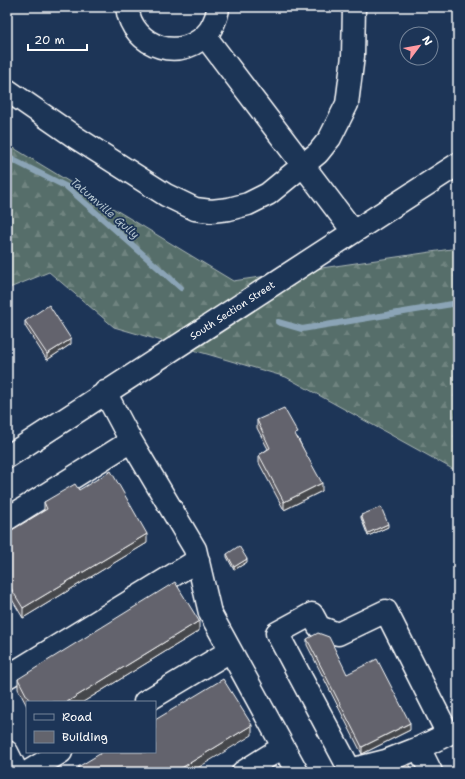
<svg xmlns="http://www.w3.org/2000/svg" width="465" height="779" viewBox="0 0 465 779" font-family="'Shantell Sans',sans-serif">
<defs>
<pattern id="forest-firs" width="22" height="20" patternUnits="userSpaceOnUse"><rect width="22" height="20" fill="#566e6a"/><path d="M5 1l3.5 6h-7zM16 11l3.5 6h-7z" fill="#6f8480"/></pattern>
</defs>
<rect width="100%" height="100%" fill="#1d3557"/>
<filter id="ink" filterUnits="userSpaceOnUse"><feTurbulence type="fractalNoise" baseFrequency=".025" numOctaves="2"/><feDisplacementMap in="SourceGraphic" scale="8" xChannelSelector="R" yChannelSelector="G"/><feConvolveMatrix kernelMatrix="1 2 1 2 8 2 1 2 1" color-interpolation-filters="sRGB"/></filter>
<g filter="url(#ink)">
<path fill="url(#forest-firs)" stroke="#aab6b4" d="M 7,144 L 233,281 L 458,248 L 458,472 L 286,377 L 114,327 L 49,272 L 7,289 Z"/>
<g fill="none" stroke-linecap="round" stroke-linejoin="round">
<path stroke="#8ba4b6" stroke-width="6" d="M 7,157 L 67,187 L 181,288
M 278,322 L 302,329 L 458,303"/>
<defs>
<path id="minor" d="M 127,7 C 132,49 184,64 210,30 C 214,23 218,15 218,7
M 205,36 L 353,231
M 7,90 L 75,137 L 166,195 L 195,209 L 211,211 L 229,209 L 248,204 L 268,194 L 318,153 L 330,138 L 347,104 L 353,56 L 354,7
M 105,392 L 131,441 L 195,549 L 210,613 L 297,772
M 7,457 L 458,164
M 7,519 L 131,441
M 7,677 L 198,560
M 145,702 L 230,651
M 7,752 L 17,772
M 350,770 L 386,761 L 419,748
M 28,772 L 61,752
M 243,772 L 283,747
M 347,772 L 350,770 L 277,633 L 312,614 L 319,627 L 338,634 L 386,611 L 448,734 L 419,748 L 431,772"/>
</defs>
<use href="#minor" stroke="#fff" stroke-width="25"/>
<use href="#minor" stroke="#1d3557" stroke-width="22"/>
</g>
<path fill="#55565e" stroke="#fff" d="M 25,321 L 71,344 L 47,360 L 25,326 Z
M 257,420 L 298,438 L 322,491 L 284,510 L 259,463 L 259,455 L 268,449 L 257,428 Z
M 79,490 L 147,543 L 23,618 L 7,591 L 7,533 L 44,511 L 44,502 Z
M 361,515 L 388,527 L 368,536 L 361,518 Z
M 227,554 L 247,562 L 234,570 L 227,557 Z
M 199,631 L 83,702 L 27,702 L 27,706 L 18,689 L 18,679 Z
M 307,639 L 347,674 L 410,730 L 362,754 L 307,645 Z"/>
<path fill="#45464c" stroke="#fff" d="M 71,339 L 71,344 L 47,360 L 47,354 Z
M 322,483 L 322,491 L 284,510 L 284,502 Z
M 388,524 L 388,527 L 368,536 L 368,533 Z
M 147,534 L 147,543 L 23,618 L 23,608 Z
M 247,559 L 247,562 L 234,570 L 234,567 Z
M 199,621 L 199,631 L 83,702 L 67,702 Z
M 410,723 L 410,730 L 362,754 L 362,747 Z
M 252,725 L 252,735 L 191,772 L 175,772 Z"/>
<path fill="#63646d" stroke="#fff" d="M 49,305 L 71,339 L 47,354 L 25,321 Z
M 284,408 L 298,433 L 295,434 L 322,483 L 284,502 L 259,455 L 270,448 L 257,420 Z
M 111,471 L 147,534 L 23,608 L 7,582 L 7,533 L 47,509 L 44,502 L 75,484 L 79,490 Z
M 381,507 L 388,524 L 368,533 L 361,515 Z
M 239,546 L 247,559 L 234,567 L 227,554 Z
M 175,582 L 199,621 L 67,702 L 30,702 L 18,679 Z
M 318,633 L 329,637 L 347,674 L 377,659 L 410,723 L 362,747 L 307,639 Z
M 223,679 L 252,725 L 175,772 L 81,772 L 78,767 L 103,752 L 155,752 L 155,720 Z
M 409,764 L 414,772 L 394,772 Z"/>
</g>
<g text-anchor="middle" stroke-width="3.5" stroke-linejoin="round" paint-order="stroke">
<g font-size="10" fill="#fff" stroke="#1d3557">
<text transform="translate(232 310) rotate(-33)" y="4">South Section Street</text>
</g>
<g font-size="11" font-style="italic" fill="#b2c3ce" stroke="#1d3557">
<text transform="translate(105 208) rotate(41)" y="4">Tatumville Gully</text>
</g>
</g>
<rect width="465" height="779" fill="none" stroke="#1d3557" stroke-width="24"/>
<rect x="12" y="12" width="441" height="755" fill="none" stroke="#fff" stroke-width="1.5" filter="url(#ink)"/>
<rect x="26" y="701" width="130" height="52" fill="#1d3557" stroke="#77869a"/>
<rect x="34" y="714" width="20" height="6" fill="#1d3557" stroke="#77869a"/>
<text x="62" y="721" font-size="12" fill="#ffffff">Road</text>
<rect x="34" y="731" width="20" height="12" fill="#63646d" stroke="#77869a"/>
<text x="62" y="741" font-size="12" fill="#ffffff">Building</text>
<g transform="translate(419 46) rotate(58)"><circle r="19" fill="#1d3557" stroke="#77869a"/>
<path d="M0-3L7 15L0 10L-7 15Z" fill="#ff9aa2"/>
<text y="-6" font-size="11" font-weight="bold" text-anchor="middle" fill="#ffffff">N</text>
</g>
<path d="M28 44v6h59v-6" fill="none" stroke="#ffffff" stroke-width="2"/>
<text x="34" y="44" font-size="12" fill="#ffffff" stroke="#1d3557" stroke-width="3" paint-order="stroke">20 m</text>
</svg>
